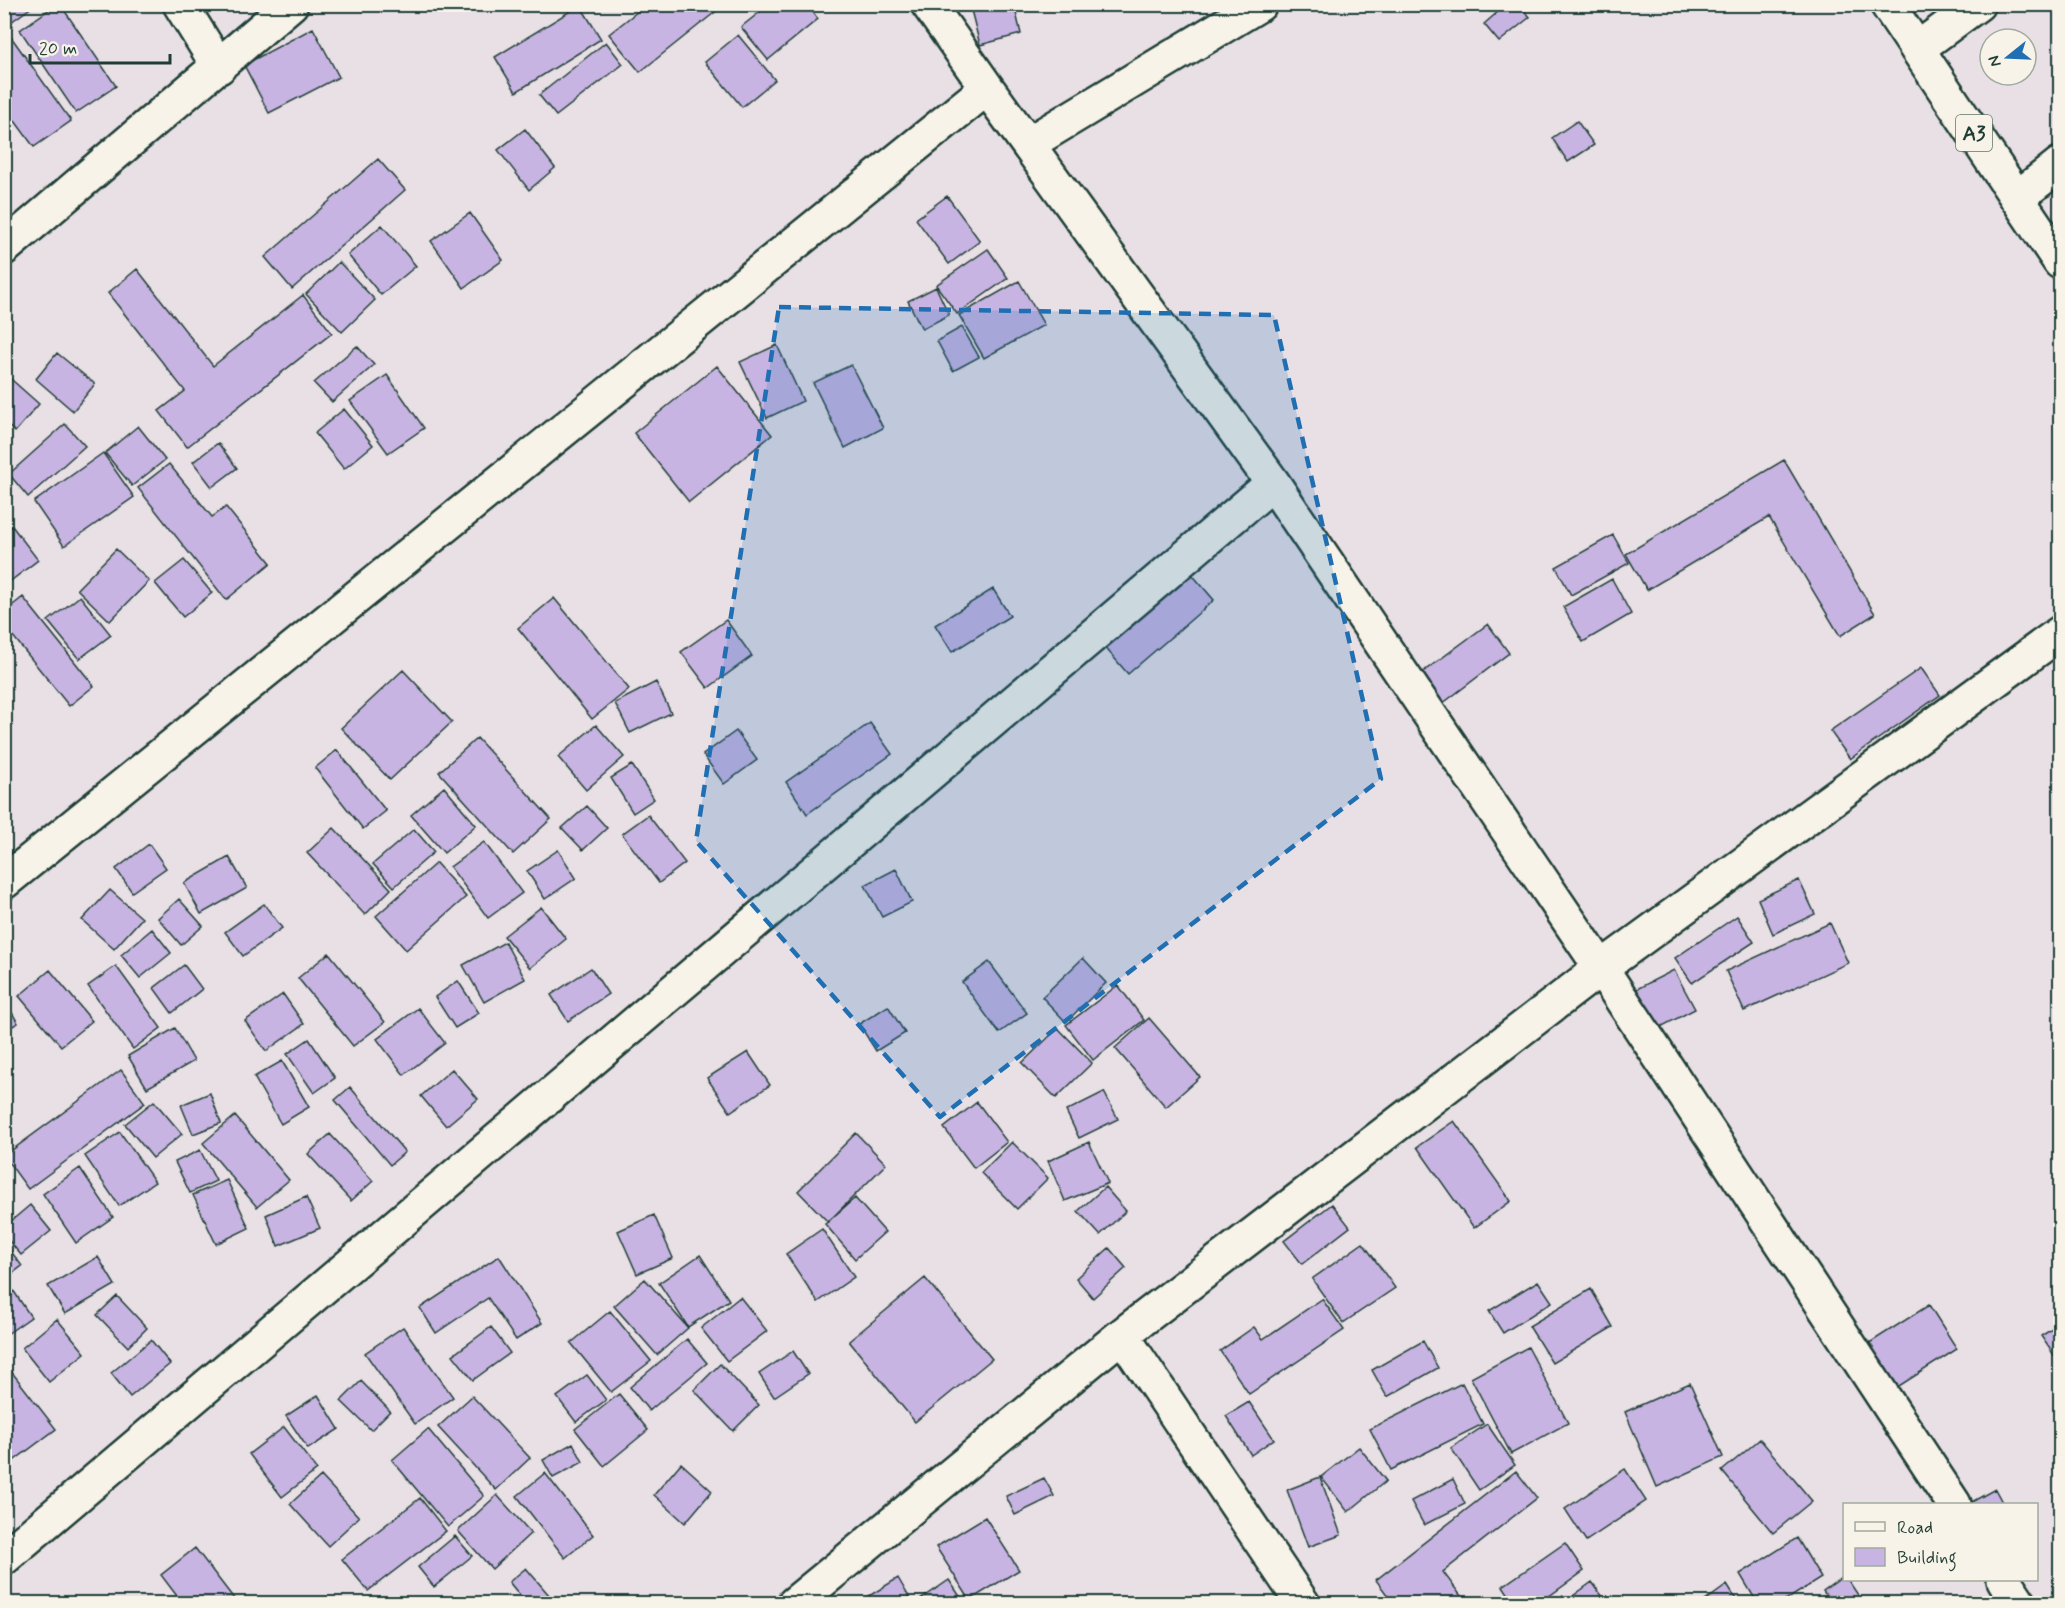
<svg xmlns="http://www.w3.org/2000/svg" width="2065" height="1608" viewBox="0 0 2065 1608" font-family="Mynerve,sans-serif">
<rect width="100%" height="100%" fill="#e9e0e6"/>
<filter id="ink" filterUnits="userSpaceOnUse"><feTurbulence type="fractalNoise" baseFrequency=".0167" numOctaves="2"/><feDisplacementMap in="SourceGraphic" scale="12" xChannelSelector="R" yChannelSelector="G"/><feConvolveMatrix kernelMatrix="1 2 1 2 8 2 1 2 1" color-interpolation-filters="sRGB"/></filter>
<g filter="url(#ink)">
<path fill="#c8b4e3" stroke="#1f3d34" stroke-width="1.5" d="M 4,4 L 36,4 L 8,24 L 4,20 Z
M 57,4 L 60,4 L 116,86 L 76,113 L 20,30 Z
M 647,4 L 715,4 L 719,9 L 640,72 L 609,34 Z
M 770,4 L 807,4 L 818,19 L 768,60 L 741,27 Z
M 954,4 L 967,4 L 958,11 Z
M 990,4 L 1014,4 L 1021,34 L 980,45 L 971,10 Z
M 1507,4 L 1519,4 L 1530,17 L 1499,42 L 1484,24 Z
M 580,5 L 601,39 L 516,92 L 495,57 Z
M 313,28 L 339,77 L 269,113 L 244,65 Z
M 9,34 L 71,121 L 34,147 L 4,106 L 4,37 Z
M 738,35 L 775,80 L 742,107 L 705,62 Z
M 606,42 L 623,64 L 556,116 L 539,95 Z
M 1577,121 L 1594,145 L 1568,162 L 1552,138 Z
M 525,129 L 555,168 L 529,190 L 498,150 Z
M 378,159 L 405,190 L 292,289 L 265,257 Z
M 947,196 L 980,241 L 949,264 L 916,219 Z
M 470,213 L 503,260 L 464,288 L 431,241 Z
M 382,225 L 416,266 L 381,295 L 348,255 Z
M 988,249 L 1008,278 L 957,314 L 936,285 Z
M 339,262 L 375,300 L 342,332 L 306,294 Z
M 137,269 L 213,366 L 303,295 L 332,333 L 187,447 L 159,411 L 185,391 L 108,293 Z
M 1019,281 L 1044,325 L 984,358 L 959,315 Z
M 936,287 L 949,315 L 922,329 L 908,301 Z
M 962,327 L 979,357 L 953,371 L 937,341 Z
M 777,345 L 803,401 L 767,418 L 740,362 Z
M 357,346 L 374,365 L 332,402 L 314,383 Z
M 57,353 L 95,384 L 73,411 L 36,379 Z
M 851,365 L 883,428 L 845,448 L 813,383 Z
M 717,366 L 772,435 L 689,502 L 634,433 Z
M 4,373 L 39,404 L 15,432 L 4,422 Z
M 387,375 L 424,428 L 388,453 L 350,401 Z
M 344,409 L 373,445 L 344,469 L 315,433 Z
M 65,424 L 85,446 L 28,497 L 9,474 Z
M 138,426 L 165,460 L 132,486 L 105,453 Z
M 218,443 L 237,468 L 212,487 L 193,462 Z
M 103,453 L 134,497 L 64,546 L 34,502 Z
M 1784,460 L 1875,614 L 1840,636 L 1769,517 L 1647,590 L 1626,554 Z
M 169,464 L 212,517 L 226,507 L 271,563 L 226,600 L 138,488 Z
M 12,526 L 38,560 L 4,586 L 4,531 Z
M 1613,535 L 1629,563 L 1571,595 L 1556,567 Z
M 116,549 L 149,581 L 110,621 L 77,589 Z
M 184,560 L 212,593 L 183,617 L 155,583 Z
M 1190,572 L 1214,600 L 1128,674 L 1103,645 Z
M 1612,579 L 1631,614 L 1583,642 L 1563,607 Z
M 993,589 L 1010,616 L 952,652 L 935,625 Z
M 80,596 L 111,635 L 79,659 L 48,621 Z
M 23,597 L 94,686 L 69,706 L 4,625 L 4,612 Z
M 554,598 L 629,689 L 592,719 L 518,628 Z
M 726,620 L 752,656 L 708,688 L 681,652 Z
M 1488,624 L 1509,653 L 1434,710 L 1412,680 Z
M 1921,668 L 1940,695 L 1850,759 L 1830,731 Z
M 403,670 L 452,722 L 390,780 L 341,728 Z
M 656,682 L 671,713 L 630,733 L 615,703 Z
M 870,723 L 892,754 L 807,814 L 786,782 Z
M 596,725 L 624,757 L 586,790 L 558,757 Z
M 736,731 L 757,760 L 724,784 L 703,755 Z
M 477,738 L 551,819 L 513,854 L 439,772 Z
M 337,750 L 386,811 L 363,829 L 315,768 Z
M 632,765 L 654,799 L 633,813 L 611,778 Z
M 444,787 L 476,825 L 444,853 L 411,815 Z
M 587,806 L 607,828 L 583,850 L 562,828 Z
M 648,815 L 685,863 L 659,883 L 622,834 Z
M 334,828 L 391,889 L 365,915 L 307,853 Z
M 414,829 L 434,852 L 394,887 L 373,864 Z
M 484,842 L 522,893 L 488,918 L 450,867 Z
M 149,844 L 166,868 L 132,892 L 116,869 Z
M 558,850 L 576,878 L 545,899 L 527,871 Z
M 229,857 L 247,888 L 201,914 L 184,883 Z
M 436,863 L 466,897 L 406,950 L 376,916 Z
M 896,869 L 912,902 L 882,917 L 865,885 Z
M 1799,880 L 1815,914 L 1773,934 L 1758,899 Z
M 110,890 L 142,918 L 114,949 L 82,920 Z
M 179,899 L 203,926 L 181,945 L 158,918 Z
M 264,904 L 282,928 L 243,956 L 225,932 Z
M 541,907 L 566,939 L 530,968 L 504,936 Z
M 1737,916 L 1754,942 L 1692,983 L 1675,958 Z
M 1830,923 L 1848,963 L 1744,1011 L 1726,971 Z
M 152,929 L 171,953 L 140,978 L 121,955 Z
M 505,942 L 525,979 L 484,1002 L 463,965 Z
M 329,953 L 385,1022 L 353,1046 L 298,978 Z
M 1083,958 L 1106,983 L 1066,1022 L 1042,997 Z
M 989,962 L 1027,1013 L 999,1033 L 962,982 Z
M 184,965 L 202,989 L 172,1013 L 154,988 Z
M 116,966 L 161,1028 L 133,1049 L 88,986 Z
M 591,968 L 608,994 L 568,1021 L 551,995 Z
M 50,970 L 92,1021 L 61,1046 L 19,996 Z
M 1674,970 L 1695,1009 L 1632,1042 L 1611,1002 Z
M 458,981 L 479,1013 L 455,1028 L 435,997 Z
M 1118,985 L 1144,1020 L 1093,1060 L 1066,1025 Z
M 283,994 L 304,1024 L 266,1051 L 245,1021 Z
M 4,999 L 18,1023 L 4,1031 Z
M 888,1006 L 905,1033 L 876,1051 L 859,1024 Z
M 418,1008 L 445,1043 L 404,1075 L 377,1039 Z
M 1149,1018 L 1200,1077 L 1166,1107 L 1115,1048 Z
M 175,1028 L 194,1061 L 147,1088 L 128,1056 Z
M 1058,1028 L 1092,1063 L 1056,1098 L 1022,1063 Z
M 309,1039 L 335,1078 L 314,1093 L 287,1054 Z
M 748,1052 L 770,1085 L 730,1112 L 707,1078 Z
M 282,1061 L 309,1107 L 281,1124 L 254,1077 Z
M 452,1069 L 478,1099 L 446,1126 L 421,1096 Z
M 121,1070 L 145,1103 L 28,1189 L 4,1156 Z
M 350,1087 L 405,1152 L 390,1165 L 335,1100 Z
M 1104,1092 L 1118,1119 L 1079,1138 L 1066,1111 Z
M 210,1093 L 221,1123 L 193,1134 L 181,1105 Z
M 154,1101 L 182,1134 L 153,1158 L 125,1124 Z
M 977,1102 L 1007,1142 L 974,1168 L 944,1128 Z
M 235,1116 L 289,1180 L 257,1207 L 203,1143 Z
M 1454,1121 L 1511,1201 L 1474,1228 L 1417,1147 Z
M 120,1132 L 155,1182 L 119,1206 L 85,1156 Z
M 856,1133 L 886,1164 L 828,1222 L 798,1191 Z
M 330,1134 L 373,1181 L 351,1201 L 308,1154 Z
M 1012,1142 L 1048,1178 L 1017,1209 L 981,1173 Z
M 1089,1142 L 1108,1183 L 1065,1201 L 1048,1161 Z
M 200,1150 L 216,1181 L 190,1193 L 175,1162 Z
M 80,1168 L 113,1217 L 76,1243 L 43,1194 Z
M 227,1180 L 249,1228 L 216,1244 L 193,1195 Z
M 1105,1187 L 1126,1211 L 1100,1235 L 1078,1211 Z
M 306,1197 L 320,1228 L 278,1246 L 266,1215 Z
M 855,1198 L 885,1232 L 855,1259 L 825,1224 Z
M 1332,1204 L 1350,1227 L 1302,1264 L 1284,1241 Z
M 30,1205 L 51,1231 L 21,1255 L 4,1235 L 4,1227 Z
M 654,1215 L 673,1258 L 637,1274 L 618,1231 Z
M 822,1229 L 854,1277 L 818,1302 L 786,1254 Z
M 4,1242 L 22,1266 L 4,1280 Z
M 1363,1243 L 1395,1288 L 1343,1323 L 1312,1279 Z
M 1109,1248 L 1126,1268 L 1093,1298 L 1076,1278 Z
M 700,1255 L 729,1300 L 688,1327 L 659,1283 Z
M 499,1256 L 542,1323 L 516,1340 L 488,1298 L 436,1333 L 420,1308 Z
M 98,1257 L 115,1285 L 65,1314 L 48,1286 Z
M 925,1278 L 992,1359 L 915,1422 L 849,1341 Z
M 645,1279 L 688,1328 L 657,1355 L 614,1306 Z
M 1538,1281 L 1552,1302 L 1503,1333 L 1489,1311 Z
M 1591,1289 L 1613,1327 L 1552,1363 L 1529,1326 Z
M 13,1290 L 31,1317 L 7,1334 L 4,1329 L 4,1295 Z
M 117,1296 L 147,1328 L 128,1347 L 97,1315 Z
M 740,1297 L 767,1331 L 727,1361 L 701,1328 Z
M 1322,1299 L 1344,1330 L 1249,1394 L 1220,1351 L 1254,1327 L 1263,1339 Z
M 1929,1305 L 1957,1349 L 1877,1400 L 1849,1356 Z
M 610,1311 L 651,1361 L 611,1392 L 571,1343 Z
M 57,1319 L 85,1353 L 49,1382 L 22,1348 Z
M 2060,1324 L 2060,1360 L 2058,1361 L 2041,1336 Z
M 403,1327 L 453,1397 L 415,1424 L 365,1353 Z
M 491,1327 L 510,1353 L 473,1380 L 453,1355 Z
M 687,1339 L 707,1363 L 649,1411 L 630,1387 Z
M 151,1340 L 170,1364 L 130,1397 L 111,1373 Z
M 1423,1341 L 1438,1368 L 1387,1397 L 1372,1370 Z
M 1528,1347 L 1568,1423 L 1511,1454 L 1471,1378 Z
M 793,1351 L 808,1374 L 774,1397 L 759,1374 Z
M 4,1362 L 56,1429 L 4,1468 Z
M 720,1364 L 759,1405 L 733,1431 L 694,1390 Z
M 587,1375 L 606,1400 L 576,1422 L 557,1397 Z
M 361,1381 L 390,1411 L 371,1430 L 341,1401 Z
M 1462,1383 L 1483,1424 L 1391,1470 L 1370,1429 Z
M 1690,1383 L 1723,1457 L 1657,1487 L 1625,1412 Z
M 619,1394 L 648,1430 L 604,1466 L 575,1429 Z
M 318,1395 L 339,1429 L 308,1449 L 286,1416 Z
M 472,1396 L 530,1458 L 496,1490 L 438,1427 Z
M 1249,1402 L 1274,1439 L 1251,1455 L 1226,1416 Z
M 1487,1424 L 1515,1465 L 1479,1490 L 1451,1448 Z
M 284,1427 L 317,1470 L 282,1497 L 249,1454 Z
M 428,1429 L 484,1496 L 448,1527 L 392,1460 Z
M 1760,1439 L 1812,1501 L 1773,1533 L 1722,1471 Z
M 573,1443 L 583,1462 L 553,1478 L 543,1460 Z
M 1359,1447 L 1386,1481 L 1348,1512 L 1321,1477 Z
M 681,1463 L 712,1491 L 685,1523 L 654,1495 Z
M 1625,1469 L 1646,1501 L 1586,1541 L 1565,1509 Z
M 1516,1471 L 1537,1498 L 1443,1572 L 1467,1604 L 1394,1604 L 1376,1580 Z
M 545,1473 L 593,1535 L 565,1558 L 517,1496 Z
M 321,1476 L 359,1517 L 328,1546 L 290,1504 Z
M 1320,1477 L 1341,1535 L 1308,1547 L 1287,1490 Z
M 1044,1478 L 1054,1496 L 1015,1515 L 1006,1496 Z
M 1453,1479 L 1465,1504 L 1424,1525 L 1411,1501 Z
M 1995,1489 L 2003,1504 L 1968,1504 Z
M 497,1495 L 531,1533 L 492,1569 L 458,1531 Z
M 420,1498 L 446,1531 L 368,1591 L 342,1559 Z
M 985,1517 L 1019,1570 L 970,1600 L 936,1547 Z
M 455,1536 L 472,1556 L 434,1587 L 418,1567 Z
M 1797,1538 L 1821,1578 L 1780,1604 L 1758,1604 L 1740,1574 Z
M 1565,1543 L 1584,1571 L 1538,1604 L 1515,1604 L 1503,1586 Z
M 195,1548 L 238,1604 L 183,1604 L 161,1575 Z
M 526,1568 L 555,1602 L 553,1604 L 527,1604 L 509,1582 Z
M 1844,1576 L 1844,1580 L 1848,1580 L 1864,1604 L 1832,1604 L 1823,1591 Z
M 898,1578 L 913,1604 L 856,1604 Z
M 949,1580 L 965,1604 L 922,1604 L 920,1600 Z
M 1592,1582 L 1608,1604 L 1562,1604 Z
M 1727,1585 L 1739,1604 L 1701,1604 Z
M 1008,1597 L 1012,1604 L 998,1604 Z"/>
<g fill="none" stroke-linecap="round" stroke-linejoin="round">
<defs>
<path id="minor" d="M 180,4 L 219,67
M 928,4 L 987,88 L 1273,483 L 1601,968 L 1954,1504
M 1917,49 L 1978,4
M 1028,144 L 1260,4
M 2017,198 L 2060,164
M 4,248 L 291,4
M 4,882 L 987,88
M 1122,1335 L 1303,1604
M 4,1558 L 1273,483
M 2004,1580 L 2020,1604
M 794,1604 L 1122,1335 L 1601,968 L 2060,633"/>
<path id="highway" d="M 1887,4 L 2060,262"/>
</defs>
<use href="#minor" stroke="#1f3d34" stroke-width="38"/>
<use href="#highway" stroke="#1f3d34" stroke-width="38"/>
<use href="#minor" stroke="#f7f3e8" stroke-width="33"/>
<use href="#highway" stroke="#f7f3e8" stroke-width="33"/>
</g>
</g>
<path fill="#1f6fb2" fill-opacity="0.2" stroke="#1f6fb2" stroke-width="4.5" stroke-dasharray="12 8" stroke-linejoin="round" d="M 779,307 L 1274,315 L 1381,779 L 940,1117 L 696,841 Z"/>
<g text-anchor="middle" stroke-width="6" stroke-linejoin="round" paint-order="stroke">
<rect fill="#f7f3e8" stroke="#60746a" stroke-width="1.5" x="1956" y="115" width="36" height="36" rx="4.5"/>
<g font-size="21" font-weight="bold" fill="#1f3d34">
<text x="1974" y="140">A3</text>
</g>
</g>
<rect width="2065" height="1608" fill="none" stroke="#f7f3e8" stroke-width="24"/>
<rect x="12" y="12" width="2041" height="1584" fill="none" stroke="#1f3d34" stroke-width="2" filter="url(#ink)"/>
<rect x="1843" y="1503" width="195" height="78" fill="#f7f3e8" stroke="#a1aaa0" stroke-width="1.5"/>
<rect x="1855" y="1522" width="30" height="9" fill="#f7f3e8" stroke="#a1aaa0" stroke-width="1.5"/>
<text x="1897" y="1533" font-size="18" fill="#1f3d34">Road</text>
<rect x="1855" y="1548" width="30" height="18" fill="#c8b4e3" stroke="#a1aaa0" stroke-width="1.5"/>
<text x="1897" y="1563" font-size="18" fill="#1f3d34">Building</text>
<g transform="translate(2008 57) rotate(252)"><circle r="28" fill="#f7f3e8" stroke="#a1aaa0" stroke-width="1.5"/>
<path d="M0-4.5L10 22L0 15L-10 22Z" fill="#1f6fb2"/>
<text y="-9" font-size="16" font-weight="bold" text-anchor="middle" fill="#1f3d34">N</text>
</g>
<path d="M30 54v9h140v-9" fill="none" stroke="#1f3d34" stroke-width="3"/>
<text x="39" y="54" font-size="18" fill="#1f3d34" stroke="#f7f3e8" stroke-width="4.5" paint-order="stroke">20 m</text>
</svg>
